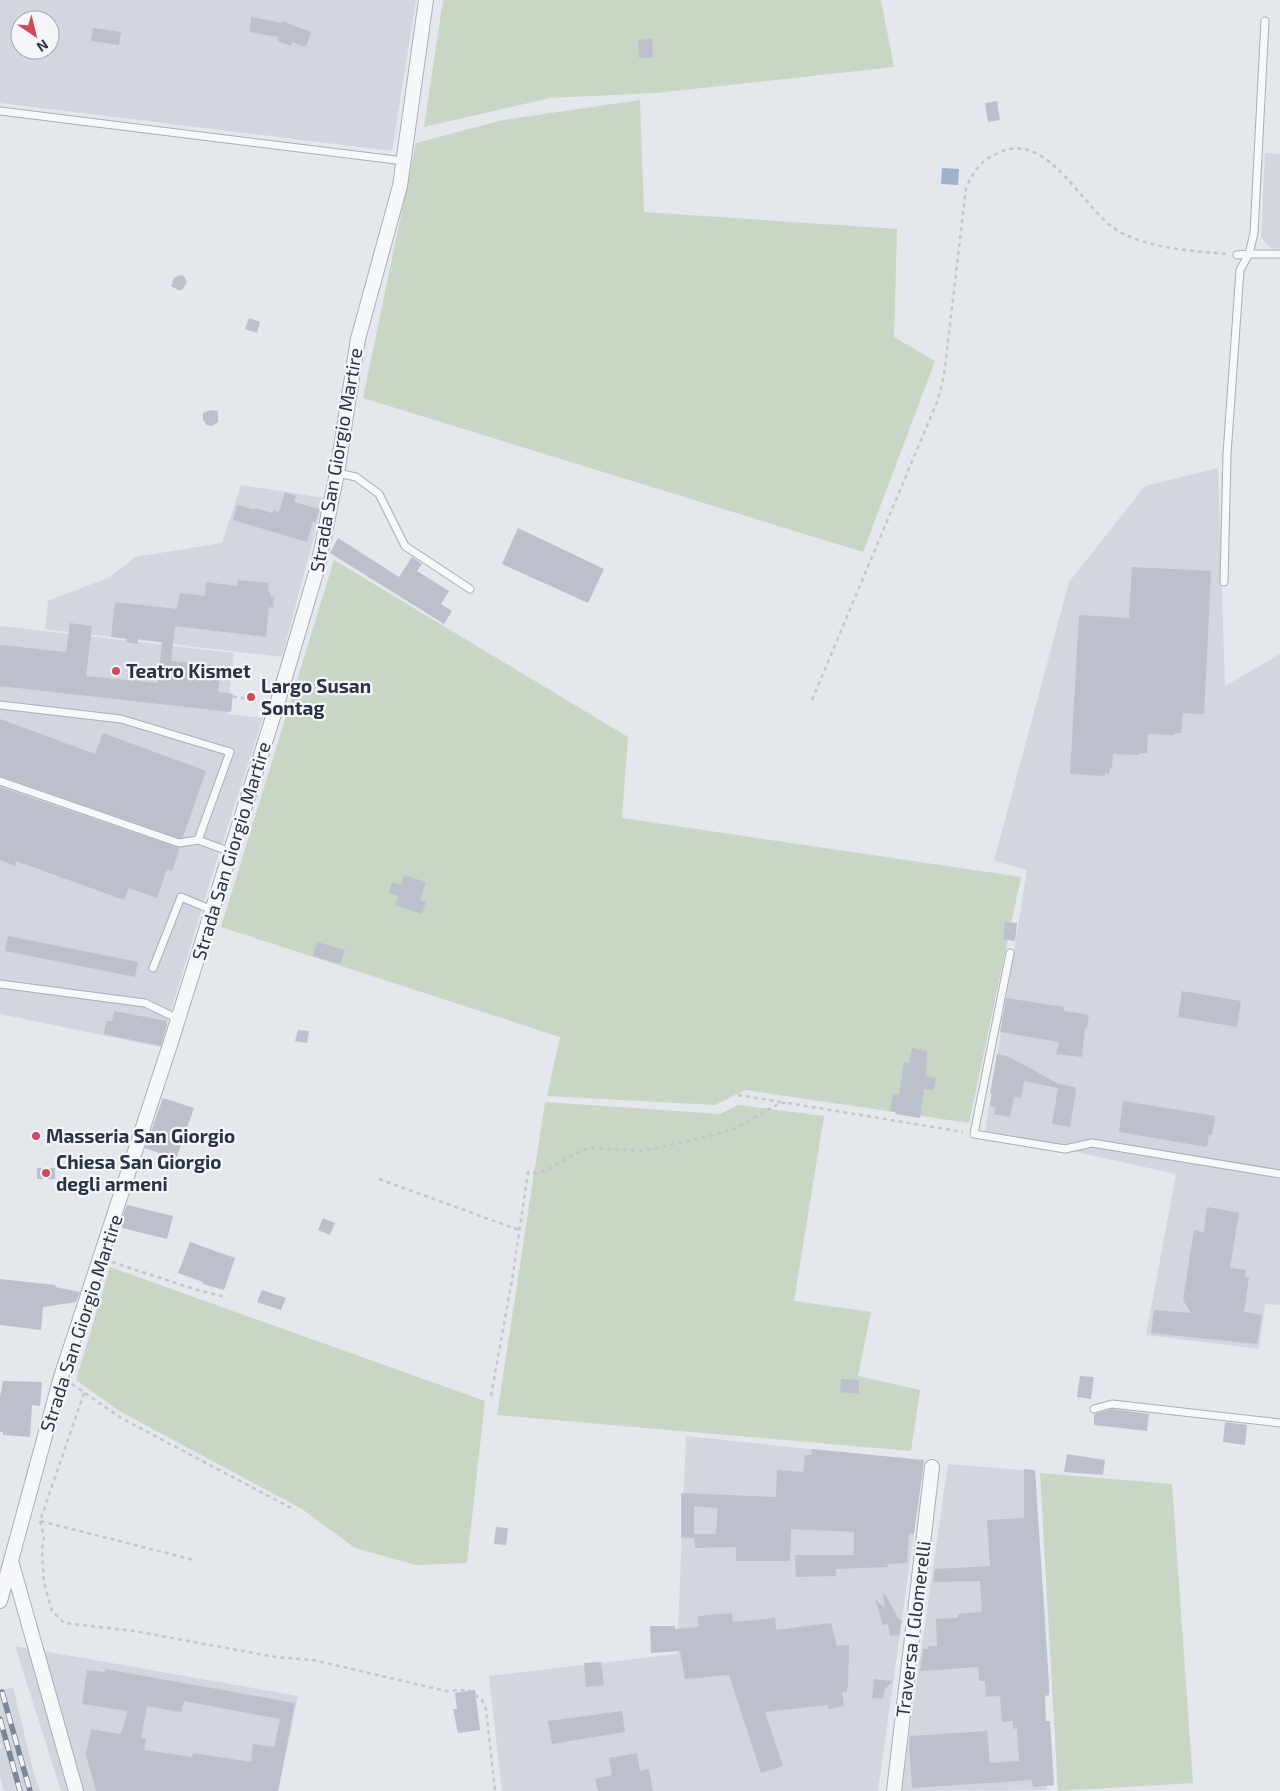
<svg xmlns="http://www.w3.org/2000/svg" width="1280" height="1791" viewBox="0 0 1280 1791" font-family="'Exo 2',sans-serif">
<rect width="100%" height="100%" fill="#e4e7ec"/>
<path fill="#d2d6de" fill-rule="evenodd" d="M 0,0 L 416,0 L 392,151 L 0,103 ZM 20,20 L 50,20 L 50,50 L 20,50 Z
M 1265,153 L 1280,154 L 1280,249 L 1271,248 L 1261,237 Z
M 1218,468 L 1225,686 L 1280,654 L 1280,1305 L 1265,1304 L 1259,1349 L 1146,1335 L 1176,1174 L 985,1132 L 1027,870 L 994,861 L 1069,582 L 1145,486 Z
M 241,485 L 324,498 L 282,657 L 45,629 L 48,601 L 110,577 L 135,557 L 222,543 Z
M 0,626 L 234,653 L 227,714 L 263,718 L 215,865 L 160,1047 L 0,1014 Z
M 686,1436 L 924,1461 L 878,1791 L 502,1791 L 489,1676 L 677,1654 Z
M 948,1464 L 1035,1471 L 1047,1790 L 901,1791 Z
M 15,1646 L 298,1696 L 278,1791 L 61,1791 Z
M 13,1687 L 34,1774 L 40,1791 L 4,1791 L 0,1776 L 0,1749 L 2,1748 L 0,1742 L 0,1691 Z"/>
<path fill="#c9d6c5" d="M 443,0 L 881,0 L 894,67 L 656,93 L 550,98 L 424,127 Z
M 640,100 L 644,212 L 897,229 L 894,337 L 935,361 L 863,552 L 363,398 L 416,143 L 503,120 Z
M 334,560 L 628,737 L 622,818 L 1021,877 L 969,1123 L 745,1090 L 715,1105 L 547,1096 L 560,1037 L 221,927 Z
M 545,1102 L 720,1114 L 738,1105 L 824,1116 L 794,1301 L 871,1312 L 858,1376 L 920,1390 L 911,1451 L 497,1415 Z
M 110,1267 L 485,1401 L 467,1563 L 416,1565 L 355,1548 L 302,1509 L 121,1412 L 76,1380 Z
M 1040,1473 L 1172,1484 L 1193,1783 L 1058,1791 Z"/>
<path fill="#9fb4cc" d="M 942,168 L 959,169 L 958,185 L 941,184 Z"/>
<path fill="#bbc0ca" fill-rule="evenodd" d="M 251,17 L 282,23 L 282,21 L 311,32 L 306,47 L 292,42 L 291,46 L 277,41 L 279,37 L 250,32 Z
M 93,28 L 121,32 L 119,45 L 91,41 Z
M 652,39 L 653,58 L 639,58 L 638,40 Z
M 997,101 L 1000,120 L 988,122 L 985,103 Z
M 180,275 L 184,276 L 187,282 L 182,290 L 178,290 L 171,286 L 174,278 Z
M 249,318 L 260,322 L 257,333 L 245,329 Z
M 210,410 L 218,411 L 218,422 L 212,426 L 207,425 L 203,420 L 203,413 Z
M 285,492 L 296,496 L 294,502 L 319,509 L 316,522 L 313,521 L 307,542 L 233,520 L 237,505 L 255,510 L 255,508 L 272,513 L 273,510 L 279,512 Z
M 518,528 L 604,569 L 588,603 L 502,564 Z
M 338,538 L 399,577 L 412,557 L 422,564 L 417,571 L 449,591 L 441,604 L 452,611 L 444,624 L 330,553 Z
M 1132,567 L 1211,571 L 1204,714 L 1183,713 L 1181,733 L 1175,733 L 1174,735 L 1148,734 L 1147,753 L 1139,753 L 1139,755 L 1113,754 L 1112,768 L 1110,768 L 1109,774 L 1105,773 L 1105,776 L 1070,774 L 1079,615 L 1129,618 Z
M 238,580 L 269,583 L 268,592 L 271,593 L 270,596 L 274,597 L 273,608 L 269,607 L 266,637 L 175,626 L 171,661 L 221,666 L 218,692 L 233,694 L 231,712 L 0,686 L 0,645 L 66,652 L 70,623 L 92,626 L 86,676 L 158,683 L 162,642 L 138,639 L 138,644 L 126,642 L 127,639 L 111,637 L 115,602 L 177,609 L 180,593 L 205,596 L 206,582 L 237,586 Z
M 0,719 L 95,754 L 103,733 L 206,771 L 183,837 L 179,838 L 0,776 Z
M 0,787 L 179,848 L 178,851 L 179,851 L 172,871 L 167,869 L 157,898 L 129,888 L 124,900 L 16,861 L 15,866 L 0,860 Z
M 404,875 L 426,882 L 420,900 L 426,902 L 422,914 L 395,905 L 398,896 L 389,893 L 392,882 L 401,885 Z
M 1005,922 L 1017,923 L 1015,941 L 1003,939 Z
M 8,936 L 138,962 L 135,977 L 5,951 Z
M 317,942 L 345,950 L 340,964 L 313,956 Z
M 1182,991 L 1241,1001 L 1237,1027 L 1178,1017 Z
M 1006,998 L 1064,1007 L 1064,1011 L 1089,1015 L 1087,1028 L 1085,1028 L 1082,1057 L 1056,1054 L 1059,1042 L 1000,1032 Z
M 114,1011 L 166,1021 L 167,1025 L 161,1046 L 104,1034 L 106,1021 L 112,1021 Z
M 298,1030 L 309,1031 L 307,1043 L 295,1041 Z
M 912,1048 L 927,1051 L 926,1076 L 936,1078 L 934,1090 L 924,1089 L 920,1118 L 895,1114 L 896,1112 L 890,1111 L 893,1094 L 899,1095 L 904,1062 L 909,1063 Z
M 997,1054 L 1007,1056 L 1059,1084 L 1075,1087 L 1075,1090 L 1076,1091 L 1070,1127 L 1052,1124 L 1058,1088 L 1024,1081 L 1021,1098 L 1014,1097 L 1010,1117 L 994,1114 L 996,1107 L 990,1106 L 992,1094 L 990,1094 Z
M 163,1098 L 194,1108 L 176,1159 L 145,1148 Z
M 1123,1101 L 1215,1116 L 1212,1135 L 1209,1135 L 1207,1147 L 1119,1132 Z
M 37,1168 L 55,1168 L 55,1179 L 37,1179 Z
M 127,1205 L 173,1216 L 167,1239 L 122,1228 L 122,1218 Z
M 1207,1207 L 1239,1213 L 1230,1268 L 1246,1270 L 1245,1277 L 1249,1277 L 1244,1312 L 1262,1315 L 1257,1344 L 1151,1333 L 1154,1310 L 1191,1313 L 1183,1300 L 1194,1230 L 1204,1232 Z
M 323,1218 L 335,1223 L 330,1235 L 318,1230 Z
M 190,1242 L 235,1258 L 224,1290 L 203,1284 L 203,1282 L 178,1273 Z
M 0,1279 L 56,1285 L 55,1287 L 80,1292 L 76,1302 L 43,1307 L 41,1330 L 0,1325 Z
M 262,1290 L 286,1298 L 281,1310 L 257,1302 Z
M 1080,1376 L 1094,1377 L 1091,1399 L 1077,1397 Z
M 841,1379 L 859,1380 L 859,1394 L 840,1392 Z
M 3,1381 L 42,1382 L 40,1406 L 32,1405 L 30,1437 L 3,1435 L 3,1432 L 0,1432 L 0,1397 Z
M 1112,1409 L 1149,1414 L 1147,1431 L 1094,1425 L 1094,1414 Z
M 1225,1422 L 1247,1425 L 1245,1445 L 1223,1442 Z
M 812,1449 L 924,1460 L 914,1534 L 909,1534 L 907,1563 L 887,1564 L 888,1567 L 836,1569 L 836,1576 L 796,1577 L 795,1555 L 854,1555 L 854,1532 L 791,1529 L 790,1561 L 736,1561 L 736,1547 L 695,1548 L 694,1534 L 716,1534 L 718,1508 L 694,1506 L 694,1538 L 681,1538 L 681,1493 L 776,1497 L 777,1470 L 803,1472 L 805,1455 L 811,1455 Z
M 1067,1454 L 1105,1460 L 1103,1475 L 1064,1472 Z
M 1024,1469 L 1035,1470 L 1049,1684 L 1049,1695 L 1045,1696 L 1046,1721 L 1050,1721 L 1054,1785 L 1033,1787 L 1032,1780 L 912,1788 L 909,1745 L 910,1736 L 987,1731 L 990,1763 L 1019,1761 L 1017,1728 L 1013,1729 L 1013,1721 L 1002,1722 L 1000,1696 L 986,1697 L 985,1681 L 979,1681 L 978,1667 L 920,1671 L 923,1649 L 928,1649 L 928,1646 L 937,1646 L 936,1619 L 958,1618 L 958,1614 L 982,1612 L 980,1581 L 933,1582 L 935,1569 L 990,1566 L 987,1520 L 1024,1518 Z
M 496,1527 L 508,1528 L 506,1545 L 494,1544 Z
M 885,1594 L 898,1618 L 903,1622 L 901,1623 L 900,1635 L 890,1636 L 888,1624 L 883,1625 L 875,1599 L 885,1608 L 883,1595 Z
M 732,1613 L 733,1622 L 775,1618 L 776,1630 L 831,1623 L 837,1646 L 849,1645 L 848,1688 L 847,1688 L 847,1692 L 842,1692 L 844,1706 L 828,1709 L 828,1705 L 765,1712 L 783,1766 L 761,1773 L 729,1675 L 685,1679 L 680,1651 L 651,1653 L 650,1626 L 675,1626 L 675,1629 L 699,1627 L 698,1616 Z
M 601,1662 L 604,1685 L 586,1687 L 584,1663 Z
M 105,1669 L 295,1703 L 278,1791 L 96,1791 L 86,1755 L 91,1729 L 121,1734 L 128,1711 L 82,1704 L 87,1670 L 105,1672 ZM 184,1701 L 280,1719 L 274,1747 L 253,1744 L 251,1762 L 193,1753 L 192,1757 L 144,1750 L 146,1738 L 141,1738 L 147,1706 L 181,1712 Z
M 874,1679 L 893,1681 L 885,1689 L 883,1699 L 872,1698 Z
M 475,1690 L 480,1730 L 458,1733 L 453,1709 L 457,1709 L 455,1693 Z
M 622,1711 L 625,1732 L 552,1744 L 548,1721 Z
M 637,1753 L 640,1771 L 649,1769 L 653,1791 L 598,1791 L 595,1779 L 612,1775 L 609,1758 Z"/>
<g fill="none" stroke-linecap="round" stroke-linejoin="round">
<defs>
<path id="service" d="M 0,111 L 404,161
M 1237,255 L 1249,254 L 1280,254
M 337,473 L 356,477 L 379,494 L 405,546 L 470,589
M 1224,582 L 1227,454 L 1240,270 L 1249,254 L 1254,233 L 1265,21
M 0,705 L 121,719 L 230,752 L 198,840
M 0,781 L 179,843 L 198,840 L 231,852
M 1010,953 L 974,1134 L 1065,1149 L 1092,1143 L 1280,1174
M 153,968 L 181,897 L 212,910
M 0,984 L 145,1003 L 178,1019
M 1094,1409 L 1112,1404 L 1280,1423"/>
<path id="minor" d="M 11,1561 L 76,1791
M 0,1601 L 61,1377 L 169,1048 L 278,701 L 318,566 L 337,473 L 358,339 L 400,186 L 426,0
M 894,1791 L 932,1467"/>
</defs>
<use href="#service" stroke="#a9aeb7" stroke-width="9"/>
<use href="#minor" stroke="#a9aeb7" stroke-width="16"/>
<path stroke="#c2c5cb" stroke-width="2.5" stroke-dasharray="4 4" stroke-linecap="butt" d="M 217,695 L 244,698
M 812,700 L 937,402 L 944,376 L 966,188 C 974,171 980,161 998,153 C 1049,128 1083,212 1120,232 C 1152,249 1193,251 1228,254
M 738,1095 L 781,1102
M 788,1103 L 963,1132
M 379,1179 L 519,1230
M 112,1262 L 194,1289 L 225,1297
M 72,1384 L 121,1418 L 293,1509
M 84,1393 L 40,1521 L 194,1560
M 491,1396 L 513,1274 L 528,1172 L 536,1173 L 547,1170 L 576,1153 L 590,1148 L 643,1151 L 713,1135 L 736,1128 L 780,1103 L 789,1103
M 40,1521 L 44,1536 L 42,1550 L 44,1583 L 52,1611 L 64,1623 L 134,1631 L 275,1657 L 313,1660 L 446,1691 L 469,1690 L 482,1700 L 486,1709 L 495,1791"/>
<use href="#service" stroke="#f7f8fa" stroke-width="7"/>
<use href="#minor" stroke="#f7f8fa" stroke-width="14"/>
<defs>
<path id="rail" d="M 2,1692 L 30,1791
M 0,1719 L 20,1791"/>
</defs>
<use href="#rail" stroke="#7d8696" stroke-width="5.5"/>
<use href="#rail" stroke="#f4f6f9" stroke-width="4" stroke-dasharray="11" stroke-linecap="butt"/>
</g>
<g fill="#d1495b" stroke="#f4f6f9" stroke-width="2">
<circle cx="116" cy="671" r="5"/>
<circle cx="251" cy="697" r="5"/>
<circle cx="36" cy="1136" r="5"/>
<circle cx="46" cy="1173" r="5"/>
</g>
<g text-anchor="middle" stroke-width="4.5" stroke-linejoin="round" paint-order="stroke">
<g font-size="19" fill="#2b3445" stroke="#f4f6f9">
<text transform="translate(336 460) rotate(-80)" y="7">Strada San Giorgio Martire</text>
<text transform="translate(231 851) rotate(-73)" y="7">Strada San Giorgio Martire</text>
<text transform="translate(81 1323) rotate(-72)" y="7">Strada San Giorgio Martire</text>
<text transform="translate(913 1629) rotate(-83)" y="7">Traversa I Glomerelli</text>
</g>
<g font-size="19" font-weight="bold" fill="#2b3445" stroke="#f4f6f9" text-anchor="start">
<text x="126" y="678">Teatro Kismet</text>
<text x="261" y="693">Largo Susan<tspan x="261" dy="22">Sontag</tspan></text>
<text x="46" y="1143">Masseria San Giorgio</text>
<text x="56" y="1169">Chiesa San Giorgio<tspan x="56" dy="22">degli armeni</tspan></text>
</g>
</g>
<g transform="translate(35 35) rotate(145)"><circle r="24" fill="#f4f6f9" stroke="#a4a8b1"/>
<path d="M0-4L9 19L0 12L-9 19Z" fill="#d1495b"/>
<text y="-8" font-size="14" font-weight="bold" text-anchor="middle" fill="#2b3445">N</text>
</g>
</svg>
